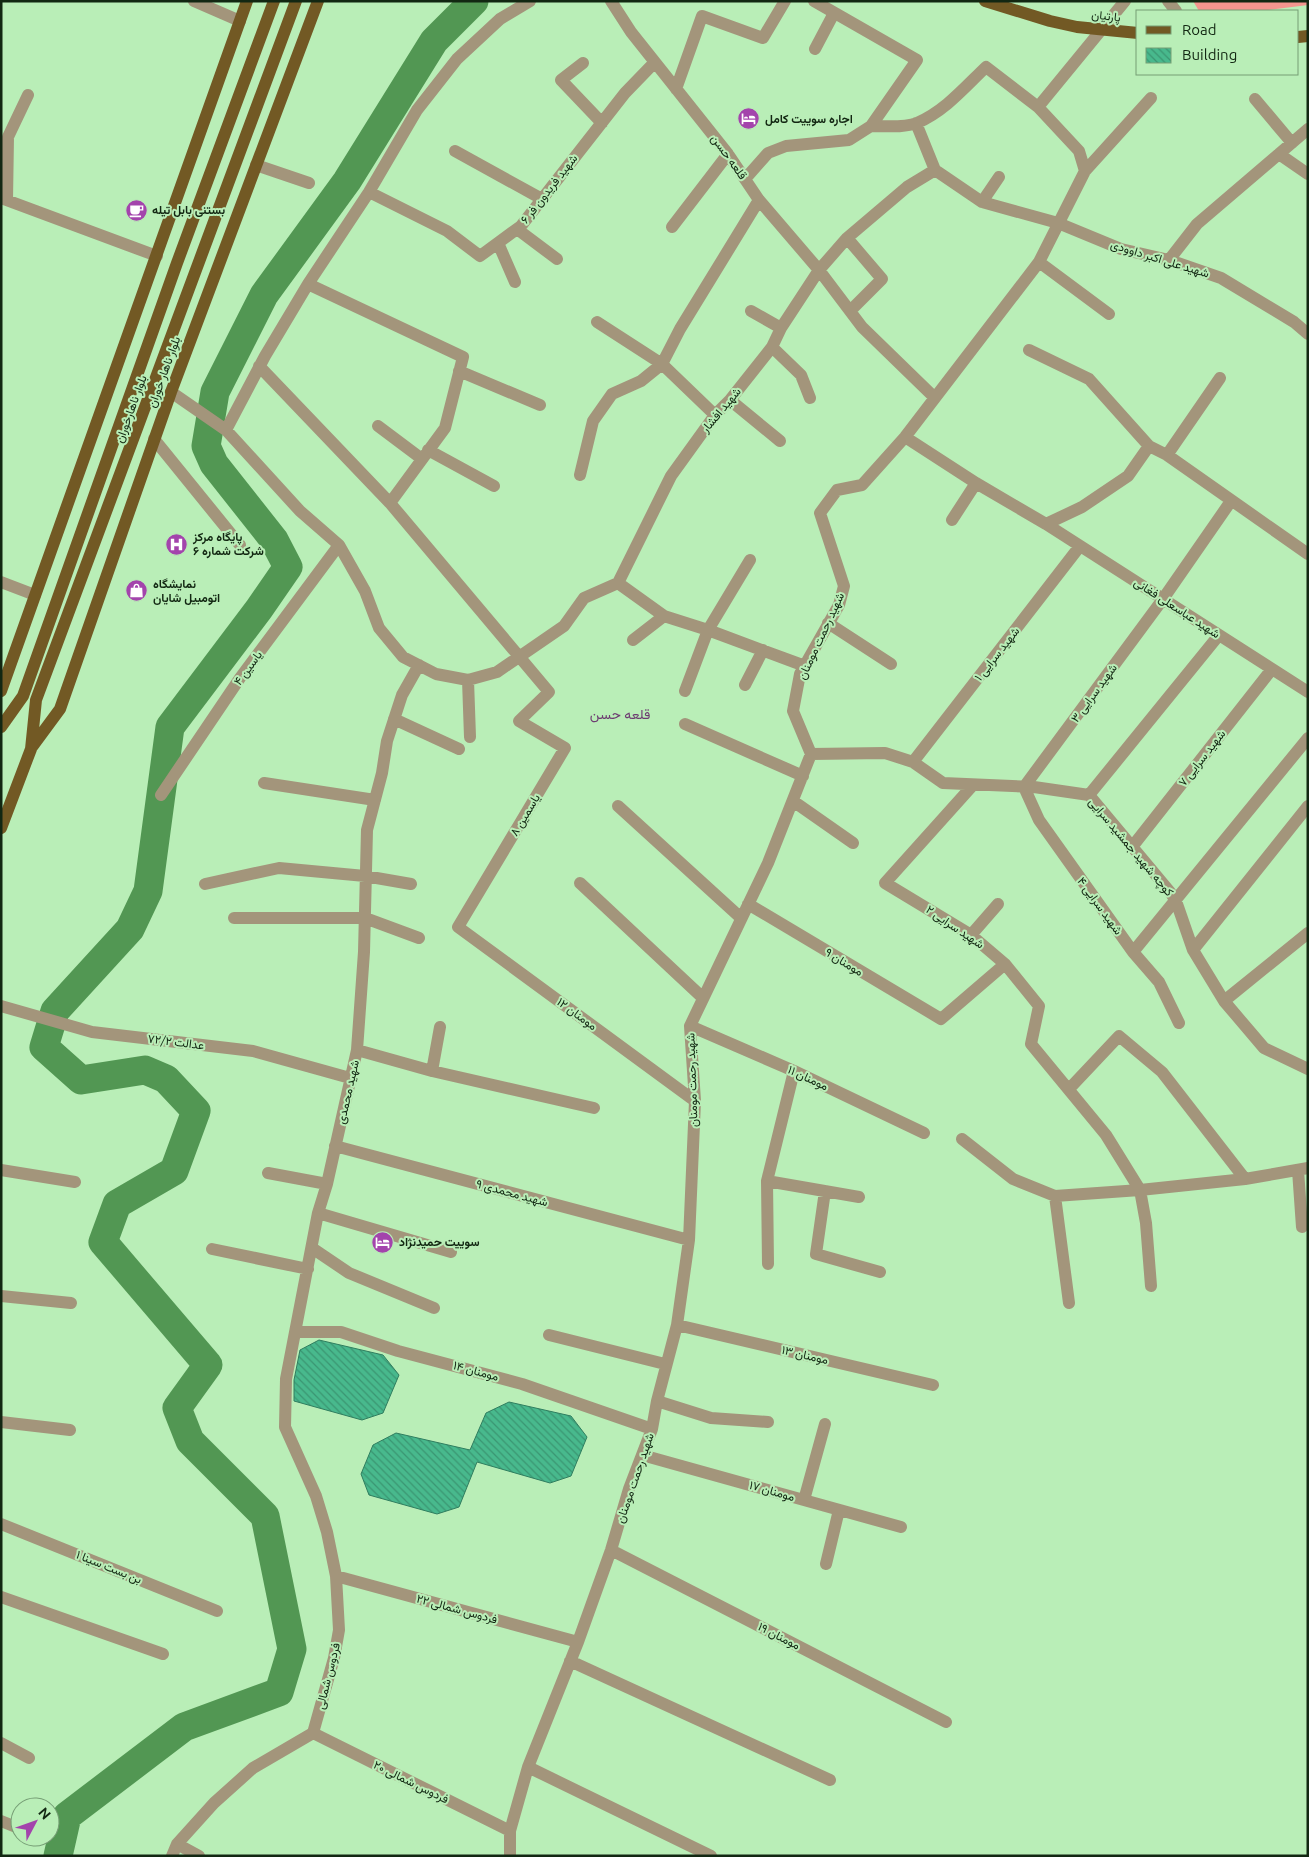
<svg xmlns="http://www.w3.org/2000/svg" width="1309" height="1857" viewBox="0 0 1309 1857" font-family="Ubuntu,Vazirmatn,sans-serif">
<defs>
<pattern id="building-back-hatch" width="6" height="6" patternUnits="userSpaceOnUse" patternTransform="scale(1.25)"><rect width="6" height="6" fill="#48b98d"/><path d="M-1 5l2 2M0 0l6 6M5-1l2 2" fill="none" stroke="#3b9672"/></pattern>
</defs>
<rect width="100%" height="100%" fill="#b9eeb7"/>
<path fill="#f4958e" d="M 1193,1 L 1308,1 L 1308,5 L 1260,11 L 1199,11 Z"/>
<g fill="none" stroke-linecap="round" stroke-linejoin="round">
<path stroke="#529753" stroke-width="29" d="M 58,1856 L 67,1816 L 184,1727 L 279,1692 L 292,1649 L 265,1516 L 190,1441 L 177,1408 L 208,1365 L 103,1242 L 117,1204 L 174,1171 L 196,1111 L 166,1079 L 145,1070 L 81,1080 L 44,1047 L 55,1011 L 130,929 L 148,891 L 170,727 L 259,609 L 288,567 L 274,540 L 214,464 L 206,446 L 215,392 L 264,295 L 347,181 L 434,41 L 474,1"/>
</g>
<path fill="url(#building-back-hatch)" stroke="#2f7e5f" d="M 319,1340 L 383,1355 L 399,1375 L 383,1413 L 362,1420 L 294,1401 L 294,1380 L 300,1350 Z
M 509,1402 L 571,1416 L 587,1437 L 571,1476 L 550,1483 L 477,1462 L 459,1507 L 437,1514 L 369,1495 L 361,1474 L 373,1445 L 396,1433 L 470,1450 L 486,1413 Z"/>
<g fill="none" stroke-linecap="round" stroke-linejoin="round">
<path stroke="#a3957b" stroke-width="12" d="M 194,1 L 240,21
M 611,1 L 631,32 L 728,154 L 759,200 L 819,270 L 862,327 L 935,398
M 1168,1 L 1176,11
M 815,49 L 834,13
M 583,63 L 561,80 L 602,123
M 676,89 L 702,16 L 763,38 L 785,1
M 1255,99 L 1292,143
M 1038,107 L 1125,1
M 916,123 L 935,170
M 871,126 C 885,126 904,128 917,123 C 945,111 965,87 986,67 L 1038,107 L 1079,151 L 1085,171
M 455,151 L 542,199
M 1279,154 L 1308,174
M 256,165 L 309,183
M 935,170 L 982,202 L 1058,223 L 1121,249 L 1169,260 L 1221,278 L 1294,322 L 1308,334
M 745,179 L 768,153 L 786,146 L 849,140 L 871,126 L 917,60 L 814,1
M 369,192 L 447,231 L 480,256 L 521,226 L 625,93 L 655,62
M 1,198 L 157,256
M 7,200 L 8,137 L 28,95
M 982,202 L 999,177
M 672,227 L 728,154
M 517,229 L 557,259
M 847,238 L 882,279 L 851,310
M 498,243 L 515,282
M 1169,260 L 1197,224 L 1308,129
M 1039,262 L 1109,314
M 308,284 L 463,357 L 445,428 L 390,503
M 751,311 L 781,328
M 597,322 L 662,364 L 715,415
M 772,347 L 801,375 L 810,398
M 1029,350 L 1089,379 L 1149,446 L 1167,455 L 1308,554
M 259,366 L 390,503 L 549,692 L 519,721 L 565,748 L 458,927 L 695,1101
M 459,371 L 540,405
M 171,392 L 226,430 L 300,511 L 339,545 L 365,591 L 379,628 L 403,657 L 436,674 L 468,680 L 497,672 L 564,626 L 584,598 L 618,583
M 730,400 L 780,441
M 378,426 L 422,459
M 226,430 L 265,356 L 308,284 L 369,192 L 417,110 L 457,59 L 500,19 L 530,1
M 905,437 L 976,483 L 1046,524 L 1308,692
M 154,439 L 240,545
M 428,450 L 494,486
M 1167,455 L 1220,378
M 580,475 L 593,421 L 612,394 L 641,381 L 662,364 L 680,329 L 759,200
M 952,520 L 976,483
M 1046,524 L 1082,507 L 1128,476 L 1149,446
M 1,582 L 35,595
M 618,583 L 671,476 L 715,415 L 730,400 L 772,347 L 781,328 L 819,270 L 847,238 L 907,187 L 935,170
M 618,583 L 664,616 L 708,630 L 805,666
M 828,623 L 891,664
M 633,640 L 664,616
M 468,680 L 470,737
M 745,685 L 763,650
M 685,691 L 708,630 L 750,560
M 394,719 L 459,749
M 685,724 L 803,776
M 811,754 L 885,753 L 913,762 L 943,783 L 1034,787 L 1089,795 L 1170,892 L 1176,901 L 1193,950 L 1224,1001 L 1264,1048 L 1308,1069
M 913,762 L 1080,546
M 264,783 L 375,800
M 973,785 L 885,883 L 971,935 L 1005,964 L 1039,1006 L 1031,1044 L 1106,1135 L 1140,1190 L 1245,1179 L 1308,1168
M 161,795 L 240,678 L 339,545
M 1089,795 L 1219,635
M 793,801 L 853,843
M 618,806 L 741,918
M 1132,847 L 1272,669
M 580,883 L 703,998
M 205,884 L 279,868 L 365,876 L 411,884
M 748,904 L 941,1019 L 1005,964
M 234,918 L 365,918 L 419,938
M 971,935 L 998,904
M 1193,950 L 1308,806
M 1133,952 L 1308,738
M 1224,1001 L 1308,933
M 1,1006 L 92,1032 L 253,1051 L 350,1078
M 1179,1023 L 1159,982 L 1133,952 L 1039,820 L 1024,787 L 1163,599 L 1231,501
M 690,1026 L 794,1071 L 924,1133
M 357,1050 L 432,1071 L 594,1108
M 432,1071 L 440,1027
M 1069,1089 L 1119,1036 L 1162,1072 L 1245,1179
M 962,1139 L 1013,1179 L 1055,1196 L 1140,1190 L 1146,1223 L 1151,1286
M 335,1146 L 689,1240
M 1,1170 L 75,1182
M 1298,1170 L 1302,1227
M 268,1173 L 327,1184
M 767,1181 L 859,1197
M 825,1191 L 816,1254 L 880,1272
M 1055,1196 L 1069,1303
M 318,1213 L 451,1252
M 312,1248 L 349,1273 L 434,1308
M 212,1249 L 308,1269
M 768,1264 L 767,1181 L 794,1071
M 1,1296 L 71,1303
M 677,1325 L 933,1385
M 296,1332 L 341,1332 L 398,1351 L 522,1384 L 652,1429
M 549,1335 L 665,1364
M 657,1401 L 711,1418 L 768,1422
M 1,1422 L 70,1430
M 642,1455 L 901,1527
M 804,1500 L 825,1424
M 1,1524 L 217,1611
M 611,1550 L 946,1722
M 826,1564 L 839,1510
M 336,1576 L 578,1642
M 1,1597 L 163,1654
M 570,1661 L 830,1780
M 313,1733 L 510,1831
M 1,1743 L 29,1758
M 528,1767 L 711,1856
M 1,1821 L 16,1827
M 177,1844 L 199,1856
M 172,1856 L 177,1844 L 214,1803 L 253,1768 L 313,1733 L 334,1658 L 339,1630 L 336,1576 L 327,1532 L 316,1496 L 285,1427 L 286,1379 L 318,1213 L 327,1184 L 357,1050 L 364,952 L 367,830 L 382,773 L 387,741 L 402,695 L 419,665
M 510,1856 L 510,1831 L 528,1767 L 578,1642 L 611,1550 L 629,1489 L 652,1429 L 657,1401 L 677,1325 L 689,1240 L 695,1101 L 690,1026 L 768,863 L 811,754 L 793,711 L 800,674 L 839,605 L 844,586 L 820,513 L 837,490 L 862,485 L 905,437 L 1039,262 L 1085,171 L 1151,98"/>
<path stroke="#725924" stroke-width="12" d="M 985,1 L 1050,21 L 1077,27 L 1138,33
M 1298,37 L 1308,36
M 1,691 L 247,1
M 1,727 L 23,696 L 177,263 L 274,1
M 32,747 L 60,709 L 171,392 L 318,1
M 1,828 L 31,749 L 36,700 L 296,1"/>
</g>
<defs>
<symbol id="hotel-disc" viewBox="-11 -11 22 22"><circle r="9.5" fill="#a344ac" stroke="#b9eeb7"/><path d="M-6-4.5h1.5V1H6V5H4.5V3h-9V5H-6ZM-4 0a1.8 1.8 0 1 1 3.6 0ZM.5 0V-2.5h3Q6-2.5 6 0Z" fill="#fff"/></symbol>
<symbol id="cafe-disc" viewBox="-11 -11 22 22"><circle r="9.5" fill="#a344ac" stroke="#b9eeb7"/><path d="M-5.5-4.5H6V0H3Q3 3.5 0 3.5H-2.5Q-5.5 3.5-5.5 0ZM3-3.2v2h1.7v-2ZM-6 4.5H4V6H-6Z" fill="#fff"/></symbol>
<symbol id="hospital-disc" viewBox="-11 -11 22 22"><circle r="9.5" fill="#a344ac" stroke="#b9eeb7"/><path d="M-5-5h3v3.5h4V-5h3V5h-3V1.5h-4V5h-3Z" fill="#fff"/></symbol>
<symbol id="shop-disc" viewBox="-11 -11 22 22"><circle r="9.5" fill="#a344ac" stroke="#b9eeb7"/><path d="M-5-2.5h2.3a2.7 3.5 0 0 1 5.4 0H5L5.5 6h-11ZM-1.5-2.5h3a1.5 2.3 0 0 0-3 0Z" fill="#fff"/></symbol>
</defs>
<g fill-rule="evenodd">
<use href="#hotel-disc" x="736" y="106" width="25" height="25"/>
<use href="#cafe-disc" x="124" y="198" width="25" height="25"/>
<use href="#hospital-disc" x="164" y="532" width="25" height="25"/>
<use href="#shop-disc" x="124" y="578" width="25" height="25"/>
<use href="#hotel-disc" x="370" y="1230" width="25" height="25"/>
</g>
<g text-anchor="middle" stroke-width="4" stroke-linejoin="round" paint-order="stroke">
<g font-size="12" fill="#122712" stroke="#b9eeb7">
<text transform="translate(1106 16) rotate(6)" y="4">پارتیان</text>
<text transform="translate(729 157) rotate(54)" y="4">قلعه حسن</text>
<text transform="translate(549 189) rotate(-52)" y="4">شهید فریدون فر ۶</text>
<text transform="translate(1160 259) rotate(17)" y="4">شهید علی اکبر داوودی</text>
<text transform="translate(164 372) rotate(-70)" y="4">بلوار ناهار خوران</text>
<text transform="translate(131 409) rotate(-70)" y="4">بلوار ناهارخوران</text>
<text transform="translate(721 410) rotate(-50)" y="4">شهید افشار</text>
<text transform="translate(1177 608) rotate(33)" y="4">شهید عباسعلی فغانی</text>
<text transform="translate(821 636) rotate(-65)" y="4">شهید رحمت مومنان</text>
<text transform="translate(997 654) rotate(-52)" y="4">شهید سرایی ۱</text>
<text transform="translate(248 668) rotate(-54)" y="4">یاسین ۴</text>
<text transform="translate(1094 693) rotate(-54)" y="4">شهید سرایی ۳</text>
<text transform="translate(1202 758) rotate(-52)" y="4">شهید سرایی ۷</text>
<text transform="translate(525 815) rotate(-59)" y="4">یاسمین ۸</text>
<text transform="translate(1131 847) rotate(50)" y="4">کوچه شهید جمشید سرایی</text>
<text transform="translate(1100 906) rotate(54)" y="4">شهید سرایی ۴</text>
<text transform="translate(955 927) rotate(34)" y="4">شهید سرایی ۲</text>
<text transform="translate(844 962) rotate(31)" y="4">مومنان ۹</text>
<text transform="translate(577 1014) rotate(36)" y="4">مومنان ۱۲</text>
<text transform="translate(176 1042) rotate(7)" y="4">عدالت ۷۲/۲</text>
<text transform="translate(808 1078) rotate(25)" y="4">مومنان ۱۱</text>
<text transform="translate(692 1080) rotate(-92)" y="4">شهید رحمت مومنان</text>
<text transform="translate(348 1092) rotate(-77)" y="4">شهید محمدی</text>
<text transform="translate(512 1193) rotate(15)" y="4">۹ شهید محمدی</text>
<text transform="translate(805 1355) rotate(13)" y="4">مومنان ۱۳</text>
<text transform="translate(476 1371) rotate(15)" y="4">مومنان ۱۴</text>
<text transform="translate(635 1478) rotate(-71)" y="4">شهید رحمت مومنان</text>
<text transform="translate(772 1491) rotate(16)" y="4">مومنان ۱۷</text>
<text transform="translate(109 1567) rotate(22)" y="4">۱ بن بست سینا</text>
<text transform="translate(457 1609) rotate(15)" y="4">فردوس شمالی ۲۲</text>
<text transform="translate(779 1636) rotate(27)" y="4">مومنان ۱۹</text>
<text transform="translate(328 1676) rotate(-76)" y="4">فردوس شمالی</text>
<text transform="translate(411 1782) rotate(26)" y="4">فردوس شمالی ۲۰</text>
</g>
<g font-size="12" font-weight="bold" fill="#122712" stroke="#b9eeb7" text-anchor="start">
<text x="765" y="123">اجاره سوییت کامل</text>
<text x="152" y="214">بستنی بابل تیله</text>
<text x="193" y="541">پایگاه مرکز<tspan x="193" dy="14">شرکت شماره ۶</tspan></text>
<text x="153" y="588">نمایشگاه<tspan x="153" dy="14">اتومبیل شایان</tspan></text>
<text x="399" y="1246">سوییت حمیدنژاد</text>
</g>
<g font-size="14" fill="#6d3d71" stroke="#b9eeb7">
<text x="620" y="719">قلعه حسن</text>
</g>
</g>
<rect width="1309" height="1857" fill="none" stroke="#122712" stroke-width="5"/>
<rect x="1136" y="10" width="162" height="65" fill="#b9eeb7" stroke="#769e75"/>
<rect x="1146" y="26" width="25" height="8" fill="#725924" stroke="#769e75"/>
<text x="1182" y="35" font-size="15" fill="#122712">Road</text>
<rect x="1146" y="48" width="25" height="15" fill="url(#building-back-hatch)" stroke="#769e75"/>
<text x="1182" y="60" font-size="15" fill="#122712">Building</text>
<g transform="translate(35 1822) rotate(49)"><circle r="24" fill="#b9eeb7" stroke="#769e75"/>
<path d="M0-4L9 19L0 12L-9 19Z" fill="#a344ac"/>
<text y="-8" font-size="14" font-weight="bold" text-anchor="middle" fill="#122712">N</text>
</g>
</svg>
